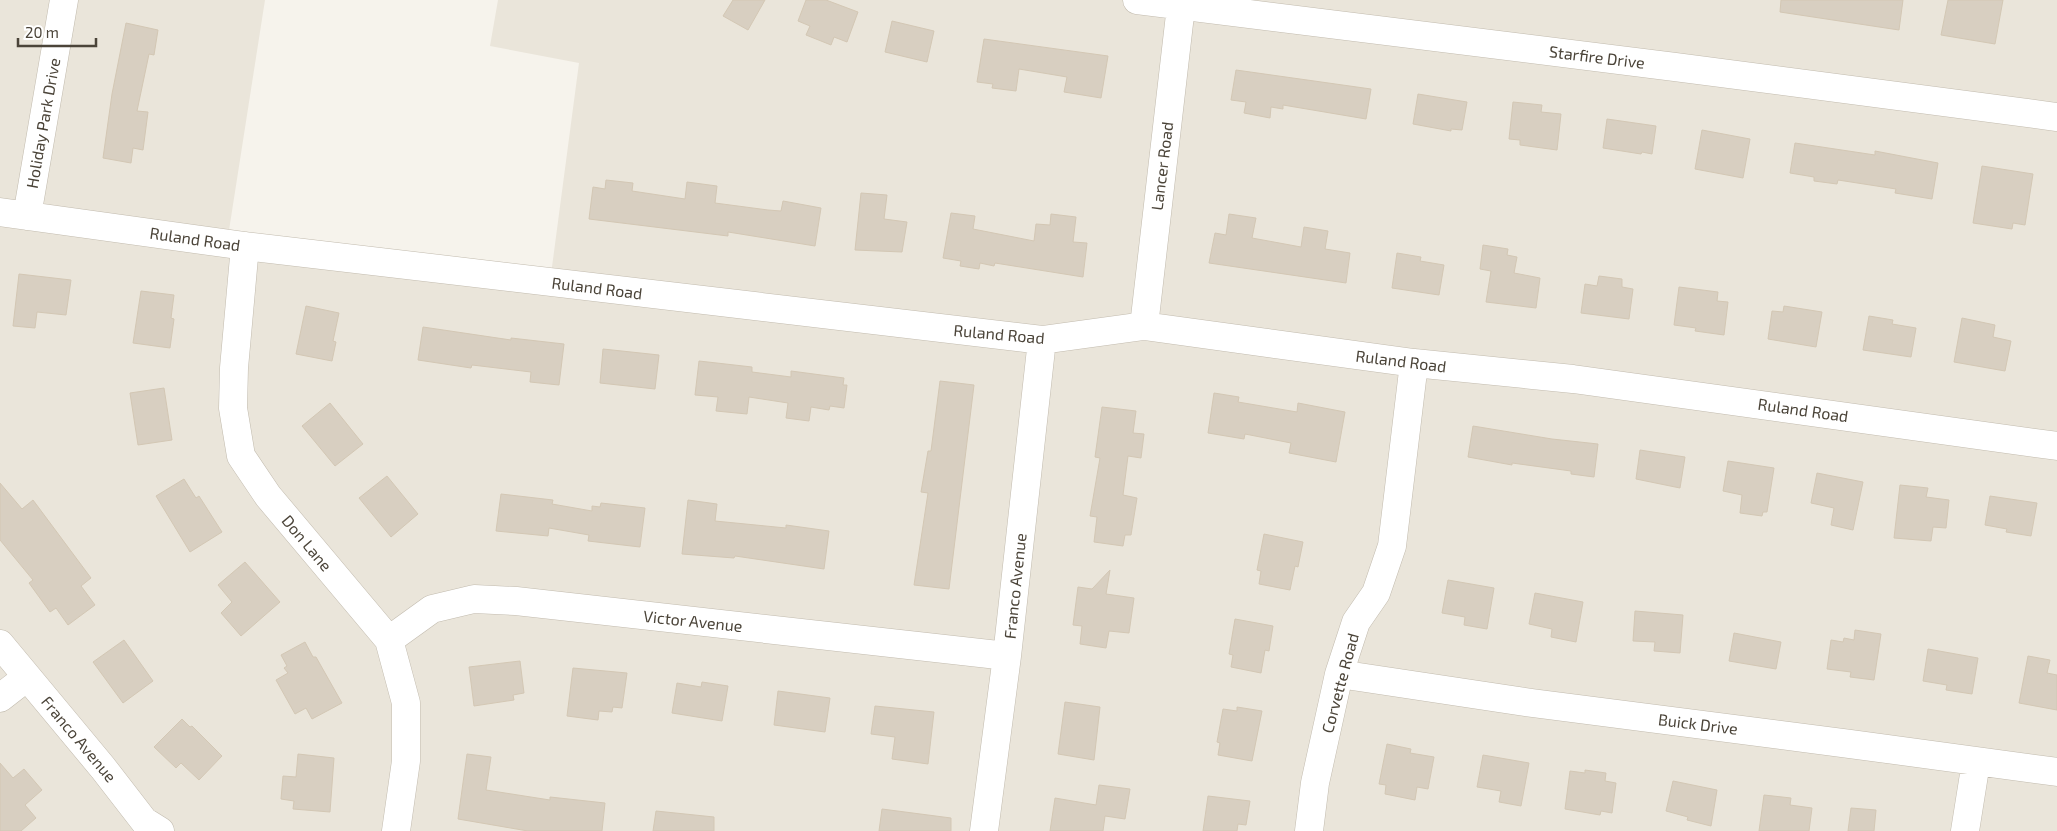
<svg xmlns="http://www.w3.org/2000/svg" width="2057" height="831" viewBox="0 0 2057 831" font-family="'Exo 2',sans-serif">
<rect width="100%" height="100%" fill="#f6f3ec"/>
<path fill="#eae5da" d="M 0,0 L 265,0 L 227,243 L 550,282 L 579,63 L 490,46 L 498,0 L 2057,0 L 2057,831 L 0,831 Z"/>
<path fill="#d8cfc1" stroke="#d3c7b4" d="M 733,0 L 765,0 L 748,30 L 723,16 Z
M 806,0 L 826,0 L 858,12 L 847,42 L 834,37 L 831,45 L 806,35 L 810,26 L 798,21 Z
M 1781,0 L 1903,0 L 1899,30 L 1780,12 Z
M 1948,0 L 2003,0 L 1995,44 L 1941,35 Z
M 892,21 L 934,31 L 927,62 L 885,52 Z
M 126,23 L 158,30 L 154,55 L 149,54 L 137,111 L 148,112 L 143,150 L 133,148 L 131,163 L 103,158 L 112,94 Z
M 984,39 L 1108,56 L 1101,98 L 1064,92 L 1067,77 L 1019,69 L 1016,91 L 992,88 L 993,84 L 977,82 Z
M 1236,70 L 1371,89 L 1366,119 L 1283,105 L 1283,109 L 1271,107 L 1270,118 L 1244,113 L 1246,102 L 1231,100 Z
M 1418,94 L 1467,102 L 1462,130 L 1451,129 L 1451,131 L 1413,124 Z
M 1513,102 L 1542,105 L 1541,112 L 1561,114 L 1557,150 L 1520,145 L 1520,140 L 1509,139 Z
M 1607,119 L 1656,126 L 1652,154 L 1642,152 L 1641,154 L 1603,148 Z
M 1702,130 L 1750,139 L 1743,178 L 1695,169 Z
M 1795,143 L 1875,155 L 1875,151 L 1938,163 L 1932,199 L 1895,193 L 1896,189 L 1838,180 L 1837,184 L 1814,181 L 1814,177 L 1790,173 Z
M 1982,166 L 2033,174 L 2025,225 L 2013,223 L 2012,229 L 1973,223 Z
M 606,180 L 633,183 L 632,191 L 685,199 L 687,182 L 717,186 L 715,203 L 768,210 L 781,211 L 783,201 L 821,208 L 815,246 L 728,232 L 728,236 L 589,219 L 593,187 L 605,189 Z
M 861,193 L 887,195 L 884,219 L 907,222 L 902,252 L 855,250 Z
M 951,213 L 975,216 L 973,229 L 1034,241 L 1036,224 L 1050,225 L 1051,214 L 1076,217 L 1073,242 L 1087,243 L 1083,277 L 995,263 L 994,266 L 980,263 L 979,269 L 960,266 L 961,261 L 943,258 Z
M 1229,214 L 1256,218 L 1252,238 L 1301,247 L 1304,227 L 1328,231 L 1325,249 L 1350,253 L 1346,283 L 1209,263 L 1215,233 L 1226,235 Z
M 1483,245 L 1508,249 L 1507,255 L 1517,257 L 1514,273 L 1540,278 L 1536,308 L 1486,302 L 1491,271 L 1480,269 Z
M 1397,253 L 1421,257 L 1420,261 L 1444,265 L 1439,295 L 1392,288 Z
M 19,274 L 71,280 L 66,315 L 37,312 L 35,328 L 13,326 Z
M 1599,276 L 1622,279 L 1622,287 L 1633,289 L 1629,319 L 1581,313 L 1585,284 L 1597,286 Z
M 1679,287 L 1718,292 L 1717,301 L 1728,302 L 1724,335 L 1695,331 L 1696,328 L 1674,325 Z
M 141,291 L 174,295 L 171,318 L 174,319 L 170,348 L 133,343 Z
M 306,306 L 339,313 L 333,341 L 336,342 L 332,361 L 296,354 Z
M 1784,306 L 1822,312 L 1816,347 L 1768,339 L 1772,311 L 1783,312 Z
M 1869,316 L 1893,320 L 1892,324 L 1916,328 L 1911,357 L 1863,350 Z
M 1962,318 L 1995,325 L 1993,337 L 2011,341 L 2005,371 L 1954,362 Z
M 423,327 L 511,340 L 511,338 L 564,344 L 559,385 L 530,382 L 531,372 L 472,365 L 471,368 L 418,360 Z
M 603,349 L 659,355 L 655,389 L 600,383 Z
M 699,361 L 752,367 L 752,372 L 791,377 L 791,371 L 844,378 L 843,385 L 847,385 L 844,408 L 830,406 L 829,410 L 811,407 L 809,421 L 786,418 L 788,403 L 749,397 L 747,414 L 716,411 L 718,397 L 695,395 Z
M 940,381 L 974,385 L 949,589 L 914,585 L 928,493 L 921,492 L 928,451 L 931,451 Z
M 164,388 L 172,440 L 138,445 L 130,393 Z
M 1214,393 L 1239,397 L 1238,402 L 1297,412 L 1298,403 L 1345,412 L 1336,462 L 1289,453 L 1291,443 L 1245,434 L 1244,439 L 1208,433 Z
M 330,403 L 363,444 L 335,466 L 302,426 Z
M 1102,407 L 1136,411 L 1133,433 L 1144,434 L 1141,458 L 1128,456 L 1123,495 L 1137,498 L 1131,535 L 1125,535 L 1123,546 L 1094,542 L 1097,517 L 1090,516 L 1100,458 L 1095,457 Z
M 1473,426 L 1552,439 L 1598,444 L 1594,477 L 1571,474 L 1571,471 L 1512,463 L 1512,465 L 1468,457 Z
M 1640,450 L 1685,457 L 1680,488 L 1636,479 Z
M 1728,461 L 1774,468 L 1767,512 L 1763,512 L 1762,516 L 1740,513 L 1742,495 L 1723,491 Z
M 1817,473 L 1863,482 L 1853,530 L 1831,525 L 1834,508 L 1811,503 Z
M 387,476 L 418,514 L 391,537 L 359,498 Z
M 184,479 L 196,498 L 199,496 L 222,532 L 190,552 L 156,496 Z
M 0,483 L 22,509 L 33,500 L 91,578 L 81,586 L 95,605 L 68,625 L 56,608 L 50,612 L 29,583 L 33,580 L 0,540 Z
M 1900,485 L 1928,488 L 1926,497 L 1949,500 L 1946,528 L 1933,527 L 1931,541 L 1894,538 Z
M 501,494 L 553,500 L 552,504 L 592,511 L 592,506 L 600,507 L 601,503 L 645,508 L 640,547 L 588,541 L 589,535 L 549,528 L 548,536 L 496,531 Z
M 1990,496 L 2037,503 L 2031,536 L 2006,532 L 2007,529 L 1985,525 Z
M 688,500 L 717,504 L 715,521 L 786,528 L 786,525 L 829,531 L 824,569 L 735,556 L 734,558 L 682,554 Z
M 1264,534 L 1303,542 L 1298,567 L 1295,566 L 1290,590 L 1259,584 L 1261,571 L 1257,570 Z
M 245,562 L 280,602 L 241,636 L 221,613 L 232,602 L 218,585 Z
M 1110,570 L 1106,594 L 1134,598 L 1129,633 L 1109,631 L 1106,648 L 1080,644 L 1082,626 L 1073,625 L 1078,587 L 1092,589 Z
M 1448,580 L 1494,588 L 1487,629 L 1464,625 L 1465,617 L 1442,613 Z
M 1535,593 L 1583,602 L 1576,642 L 1551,637 L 1552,629 L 1529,624 Z
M 1635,611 L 1683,615 L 1680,653 L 1654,651 L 1655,642 L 1633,641 Z
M 1235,619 L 1273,626 L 1269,651 L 1265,650 L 1261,673 L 1231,667 L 1233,655 L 1229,654 Z
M 1855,630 L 1881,634 L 1874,680 L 1850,677 L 1851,672 L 1827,669 L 1831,640 L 1843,642 L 1844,638 L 1854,640 Z
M 1734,633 L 1781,642 L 1776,669 L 1729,661 Z
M 124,640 L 153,681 L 123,703 L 93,662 Z
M 305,642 L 313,657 L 316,657 L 342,703 L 312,719 L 306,708 L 295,714 L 276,680 L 288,673 L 284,668 L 287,666 L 281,655 Z
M 1928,649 L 1978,658 L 1972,694 L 1946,690 L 1947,685 L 1923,681 Z
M 2028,656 L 2050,660 L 2047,673 L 2057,675 L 2057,710 L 2019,703 Z
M 520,661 L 524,693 L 513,695 L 514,700 L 474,706 L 469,667 Z
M 573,668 L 627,673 L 622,708 L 613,707 L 612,712 L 599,711 L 598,720 L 567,716 Z
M 702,682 L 728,686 L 722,721 L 672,713 L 677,683 L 701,687 Z
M 778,691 L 830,698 L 825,732 L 774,725 Z
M 1065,702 L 1100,707 L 1094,760 L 1058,754 Z
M 875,706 L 934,712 L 928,764 L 892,759 L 895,737 L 871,734 Z
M 1237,707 L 1262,711 L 1252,761 L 1218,755 L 1220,743 L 1217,742 L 1223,709 L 1237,711 Z
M 182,719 L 190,727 L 192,726 L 222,756 L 199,780 L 181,763 L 176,768 L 154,747 Z
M 1387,744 L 1411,749 L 1410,753 L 1434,757 L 1428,789 L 1417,787 L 1415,800 L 1385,794 L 1386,785 L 1379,784 Z
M 298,754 L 334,758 L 330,812 L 293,809 L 294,801 L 281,799 L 283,776 L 296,777 Z
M 467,754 L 491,757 L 486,790 L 550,800 L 550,797 L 605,803 L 602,831 L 528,831 L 458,819 Z
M 1483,755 L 1529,763 L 1521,806 L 1499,802 L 1501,791 L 1477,787 Z
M 0,763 L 13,778 L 24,769 L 42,790 L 25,805 L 36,818 L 21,831 L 0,831 Z
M 1585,770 L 1606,773 L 1605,781 L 1616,783 L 1612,813 L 1601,811 L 1600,815 L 1565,809 L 1570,771 L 1585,773 Z
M 1673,781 L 1717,790 L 1711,826 L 1687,820 L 1688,817 L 1666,811 Z
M 1099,785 L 1130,789 L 1125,819 L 1105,816 L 1103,831 L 1050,831 L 1055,798 L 1096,805 Z
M 1764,795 L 1791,798 L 1790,805 L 1812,808 L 1809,831 L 1759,831 Z
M 1208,796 L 1250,801 L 1246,825 L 1238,824 L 1237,831 L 1203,831 Z
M 1851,808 L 1876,810 L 1874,831 L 1848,831 Z
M 882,809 L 951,818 L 951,831 L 879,831 Z
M 656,811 L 714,817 L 714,831 L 653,831 Z"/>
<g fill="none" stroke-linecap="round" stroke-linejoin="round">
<defs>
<path id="minor" d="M 1137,0 L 1675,67 L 2057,117
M 0,212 L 245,246 L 1042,340 L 1144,326 L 1414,363 L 1573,379 L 2057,446
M 27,216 L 64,0
M 245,246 L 234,368 L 233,408 L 241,456 L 268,496 L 389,640 L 406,703 L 406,761 L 396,831
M 1144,326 L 1181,6
M 389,640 L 432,609 L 474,599 L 516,601 L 1007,656
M 0,644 L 103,768 L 144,821 L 160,831
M 1339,674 L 1532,703 L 1850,744 L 2057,772
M 0,698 L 27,677
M 984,831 L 1007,656 L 1042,340
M 1309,831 L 1315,783 L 1339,674 L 1356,622 L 1376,593 L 1392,546 L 1414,363
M 1965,831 L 1976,762"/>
</defs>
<use href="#minor" stroke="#c2bbae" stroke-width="29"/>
<use href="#minor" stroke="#fff" stroke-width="28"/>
</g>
<g text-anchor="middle" stroke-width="4" stroke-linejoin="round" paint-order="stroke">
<g font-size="16" fill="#4b4439" stroke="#fff">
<text transform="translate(1597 57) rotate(7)" y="6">Starfire Drive</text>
<text transform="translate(43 123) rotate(-80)" y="6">Holiday Park Drive</text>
<text transform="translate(1162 166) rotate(-83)" y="6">Lancer Road</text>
<text transform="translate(195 239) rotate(8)" y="6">Ruland Road</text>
<text transform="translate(597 288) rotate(7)" y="6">Ruland Road</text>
<text transform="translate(999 334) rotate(5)" y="6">Ruland Road</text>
<text transform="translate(1401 361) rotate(7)" y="6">Ruland Road</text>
<text transform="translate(1803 410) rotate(8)" y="6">Ruland Road</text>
<text transform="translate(307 543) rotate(50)" y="6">Don Lane</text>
<text transform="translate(1015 586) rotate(-84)" y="6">Franco Avenue</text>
<text transform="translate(693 621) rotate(6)" y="6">Victor Avenue</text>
<text transform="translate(1340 683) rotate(-75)" y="6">Corvette Road</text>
<text transform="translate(1698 724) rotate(7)" y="6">Buick Drive</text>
<text transform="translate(79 739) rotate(50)" y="6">Franco Avenue</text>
</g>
</g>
<path d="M18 38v8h78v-8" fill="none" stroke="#4b4439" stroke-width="2.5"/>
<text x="25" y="38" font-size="15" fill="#4b4439" stroke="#ffffff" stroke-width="4" paint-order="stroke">20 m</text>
</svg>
